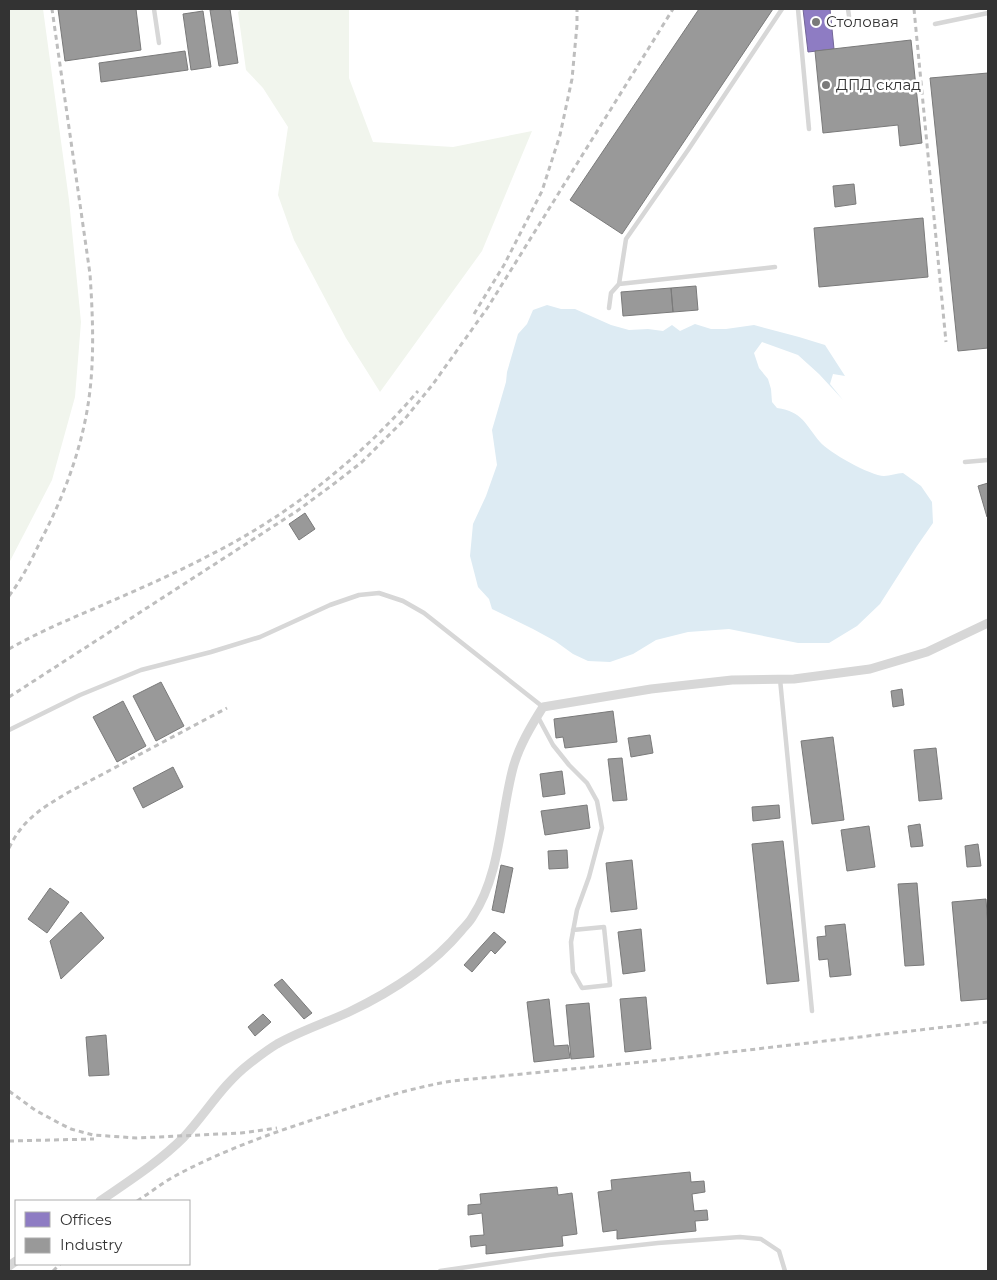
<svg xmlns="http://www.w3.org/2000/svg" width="997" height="1280" viewBox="0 0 997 1280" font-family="Montserrat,sans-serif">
<rect width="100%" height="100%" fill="#fff"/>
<path fill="#f1f5ed" d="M 9,9 L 43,9 L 69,200 L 81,322 L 75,397 L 52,480 L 9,563 Z
M 242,9 L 349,9 L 349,78 L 373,142 L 453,147 L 532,131 L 482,251 L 380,392 L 346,338 L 294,240 L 278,195 L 288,127 L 263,88 L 246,70 L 238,12 Z"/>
<path fill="#ddebf3" d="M 547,305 L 561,309 L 575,309 L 611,325 L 629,330 L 648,329 L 663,331 L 672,325 L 680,331 L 695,324 L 711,329 L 726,329 L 754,325 L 799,337 L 825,345 L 845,376 L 833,374 L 830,384 L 843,400 L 819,374 L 798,355 L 762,342 L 754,353 L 759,368 L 768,379 L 771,389 L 772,402 L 777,408 C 803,412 805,424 820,442 C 828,452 871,476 884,476 C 890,476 897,473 903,473 L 921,486 L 932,502 L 933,523 L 917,546 L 880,604 L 857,626 L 829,643 L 798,643 L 729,629 L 688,632 L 656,640 L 633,654 L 610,662 L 588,661 L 573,654 L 555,641 L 533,629 L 492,609 L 489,599 L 478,587 L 470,556 L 473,524 L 486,496 L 497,465 L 492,430 L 506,382 L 507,372 L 518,334 L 527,324 L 533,310 Z"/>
<path fill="#8e7cc3" stroke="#736698" d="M 803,9 L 830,9 L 834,49 L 808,52 Z"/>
<path fill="#999" stroke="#7a7a7a" d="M 58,9 L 136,9 L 141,50 L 65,61 Z
M 219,9 L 230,9 L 238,63 L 219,66 L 210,10 Z
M 699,9 L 773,9 L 622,234 L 570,200 Z
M 203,11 L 211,67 L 191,70 L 183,14 Z
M 911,40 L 922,143 L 900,146 L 898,125 L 823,133 L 815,51 Z
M 185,51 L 188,70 L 101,82 L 99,63 Z
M 988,73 L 988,348 L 958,351 L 930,78 Z
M 854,184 L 856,204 L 835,207 L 833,186 Z
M 923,218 L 928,277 L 819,287 L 814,228 Z
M 696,286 L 698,310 L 673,312 L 671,288 Z
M 671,288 L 673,312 L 623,316 L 621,292 Z
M 988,483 L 988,517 L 987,517 L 978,486 Z
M 305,513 L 315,529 L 299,540 L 289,524 Z
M 161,682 L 184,726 L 156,741 L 133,696 Z
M 902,689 L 904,705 L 893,707 L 891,691 Z
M 123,701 L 146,746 L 117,762 L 93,717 Z
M 613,711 L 617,742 L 565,748 L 563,737 L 556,738 L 554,719 Z
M 650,735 L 653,753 L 631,757 L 628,738 Z
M 833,737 L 844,820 L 812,824 L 801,741 Z
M 936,748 L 942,799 L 919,801 L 914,750 Z
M 622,758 L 627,800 L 613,801 L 608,759 Z
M 173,767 L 183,787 L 143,808 L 133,788 Z
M 562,771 L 565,794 L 543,797 L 540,774 Z
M 587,805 L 590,828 L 545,835 L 541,811 Z
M 779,805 L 780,818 L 753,821 L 752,807 Z
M 920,824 L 923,846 L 911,847 L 908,826 Z
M 869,826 L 875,867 L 847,871 L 841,830 Z
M 783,841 L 799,981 L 767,984 L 752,844 Z
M 978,844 L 981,866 L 967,867 L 965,846 Z
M 567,850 L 568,868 L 549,869 L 548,851 Z
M 632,860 L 637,909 L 611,912 L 606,863 Z
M 501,865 L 513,868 L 504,913 L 492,910 Z
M 917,883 L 924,965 L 905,966 L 898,884 Z
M 50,888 L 69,902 L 47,933 L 28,919 Z
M 986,899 L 988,927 L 988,999 L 961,1001 L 952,902 Z
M 81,912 L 104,938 L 61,979 L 50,941 Z
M 845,924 L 851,975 L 830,977 L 828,959 L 819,960 L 817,937 L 826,936 L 825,926 Z
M 641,929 L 645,971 L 623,974 L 618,932 Z
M 494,932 L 506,942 L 495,954 L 491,950 L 472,972 L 464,965 Z
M 282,979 L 312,1013 L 304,1019 L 274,985 Z
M 646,997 L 651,1049 L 625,1052 L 620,999 Z
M 549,999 L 554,1046 L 568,1045 L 570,1058 L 534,1062 L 527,1002 Z
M 589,1003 L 594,1057 L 571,1059 L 566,1005 Z
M 263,1014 L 271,1022 L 255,1036 L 248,1027 Z
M 106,1035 L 109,1075 L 89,1076 L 86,1037 Z
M 690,1172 L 691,1182 L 704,1181 L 705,1192 L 692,1194 L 694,1211 L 707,1210 L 708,1220 L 695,1221 L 696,1231 L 617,1239 L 617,1230 L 603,1232 L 598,1192 L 612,1190 L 611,1180 Z
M 557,1187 L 558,1195 L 572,1193 L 577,1234 L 562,1236 L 563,1246 L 486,1254 L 486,1245 L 471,1247 L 470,1236 L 484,1235 L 482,1213 L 468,1215 L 468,1205 L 481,1204 L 480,1194 Z"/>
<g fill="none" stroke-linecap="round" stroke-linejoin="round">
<path stroke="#d7d7d7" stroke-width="4.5" d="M 154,9 L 159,43
M 798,9 L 809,129
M 848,9 L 849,16
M 935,24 L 988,13
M 775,267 L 619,284 L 626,239 L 688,150 L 782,9
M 609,308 L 611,293 L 619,284
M 965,462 L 988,460
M 780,679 L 812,1011
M 538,717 L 553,745 L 569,765 L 587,783 L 597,801 L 602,828 L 589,877 L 577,910 L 571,942 L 573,972 L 582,988 L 610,985 L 604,927 L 573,930
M 9,730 L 80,695 L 141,670 L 211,652 L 260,637 L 330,605 L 359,595 L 379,593 L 403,601 L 424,613 L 543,707
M 440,1271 L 549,1255 L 658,1243 L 740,1237 L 761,1239 L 779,1251 L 785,1271"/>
<path stroke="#d7d7d7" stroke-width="9" d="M 100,1201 C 129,1181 159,1162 184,1137 C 206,1113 223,1084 249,1064 C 258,1057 267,1050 277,1044 C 300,1031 325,1023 349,1012 C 391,992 431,967 461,931 C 465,926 470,922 473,916 C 501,873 500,817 513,768 C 519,746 531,726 543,707 L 651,689 L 732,680 L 794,679 L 870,669 L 927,652 L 988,623
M 9,1266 L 16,1261"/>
<path stroke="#bebebe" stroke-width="3" stroke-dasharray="5 4" stroke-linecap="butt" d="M 914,9 L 946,342
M 474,314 L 504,265 L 542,191 L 560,135 L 572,79 L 577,25 L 577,9
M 9,596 C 22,579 32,559 41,540 C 62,500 79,456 87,411 C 95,366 93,319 90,274 L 52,9
M 9,649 C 35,634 63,622 91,610 C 130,593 170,576 208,556 C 288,516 360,459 418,391
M 9,697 L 297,511 L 335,483 L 362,462 L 404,420 L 433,384 L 488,307 L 673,9
M 9,848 C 23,819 42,808 69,792 L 227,708
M 9,1091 L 35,1110 L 57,1122 L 71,1129 L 93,1135 L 137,1138 L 241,1133 L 277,1128
M 9,1141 L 94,1139
M 137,1201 C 150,1193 162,1183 175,1176 C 225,1149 280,1130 334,1113 C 373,1100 411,1088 452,1081 L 662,1060 L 988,1022
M 53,1271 L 60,1264"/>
</g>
<g fill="#7a7a7a" stroke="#fff" stroke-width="2">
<circle cx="816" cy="22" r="5"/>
<circle cx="826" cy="85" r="5"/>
</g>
<g text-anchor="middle" stroke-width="5" stroke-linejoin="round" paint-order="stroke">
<g font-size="15" fill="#333" stroke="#fff" text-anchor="start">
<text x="826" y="27">Столовая</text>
<text x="836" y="90">ДПД склад</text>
</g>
</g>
<rect width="997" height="1280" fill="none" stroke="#333333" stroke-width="20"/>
<rect x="15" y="1200" width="175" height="65" fill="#ffffff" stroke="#adadad"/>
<rect x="25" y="1212" width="25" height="15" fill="#8e7cc3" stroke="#adadad"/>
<text x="60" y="1225" font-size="15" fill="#333333">Offices</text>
<rect x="25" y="1238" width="25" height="15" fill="#999999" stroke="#adadad"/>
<text x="60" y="1250" font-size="15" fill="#333333">Industry</text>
</svg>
